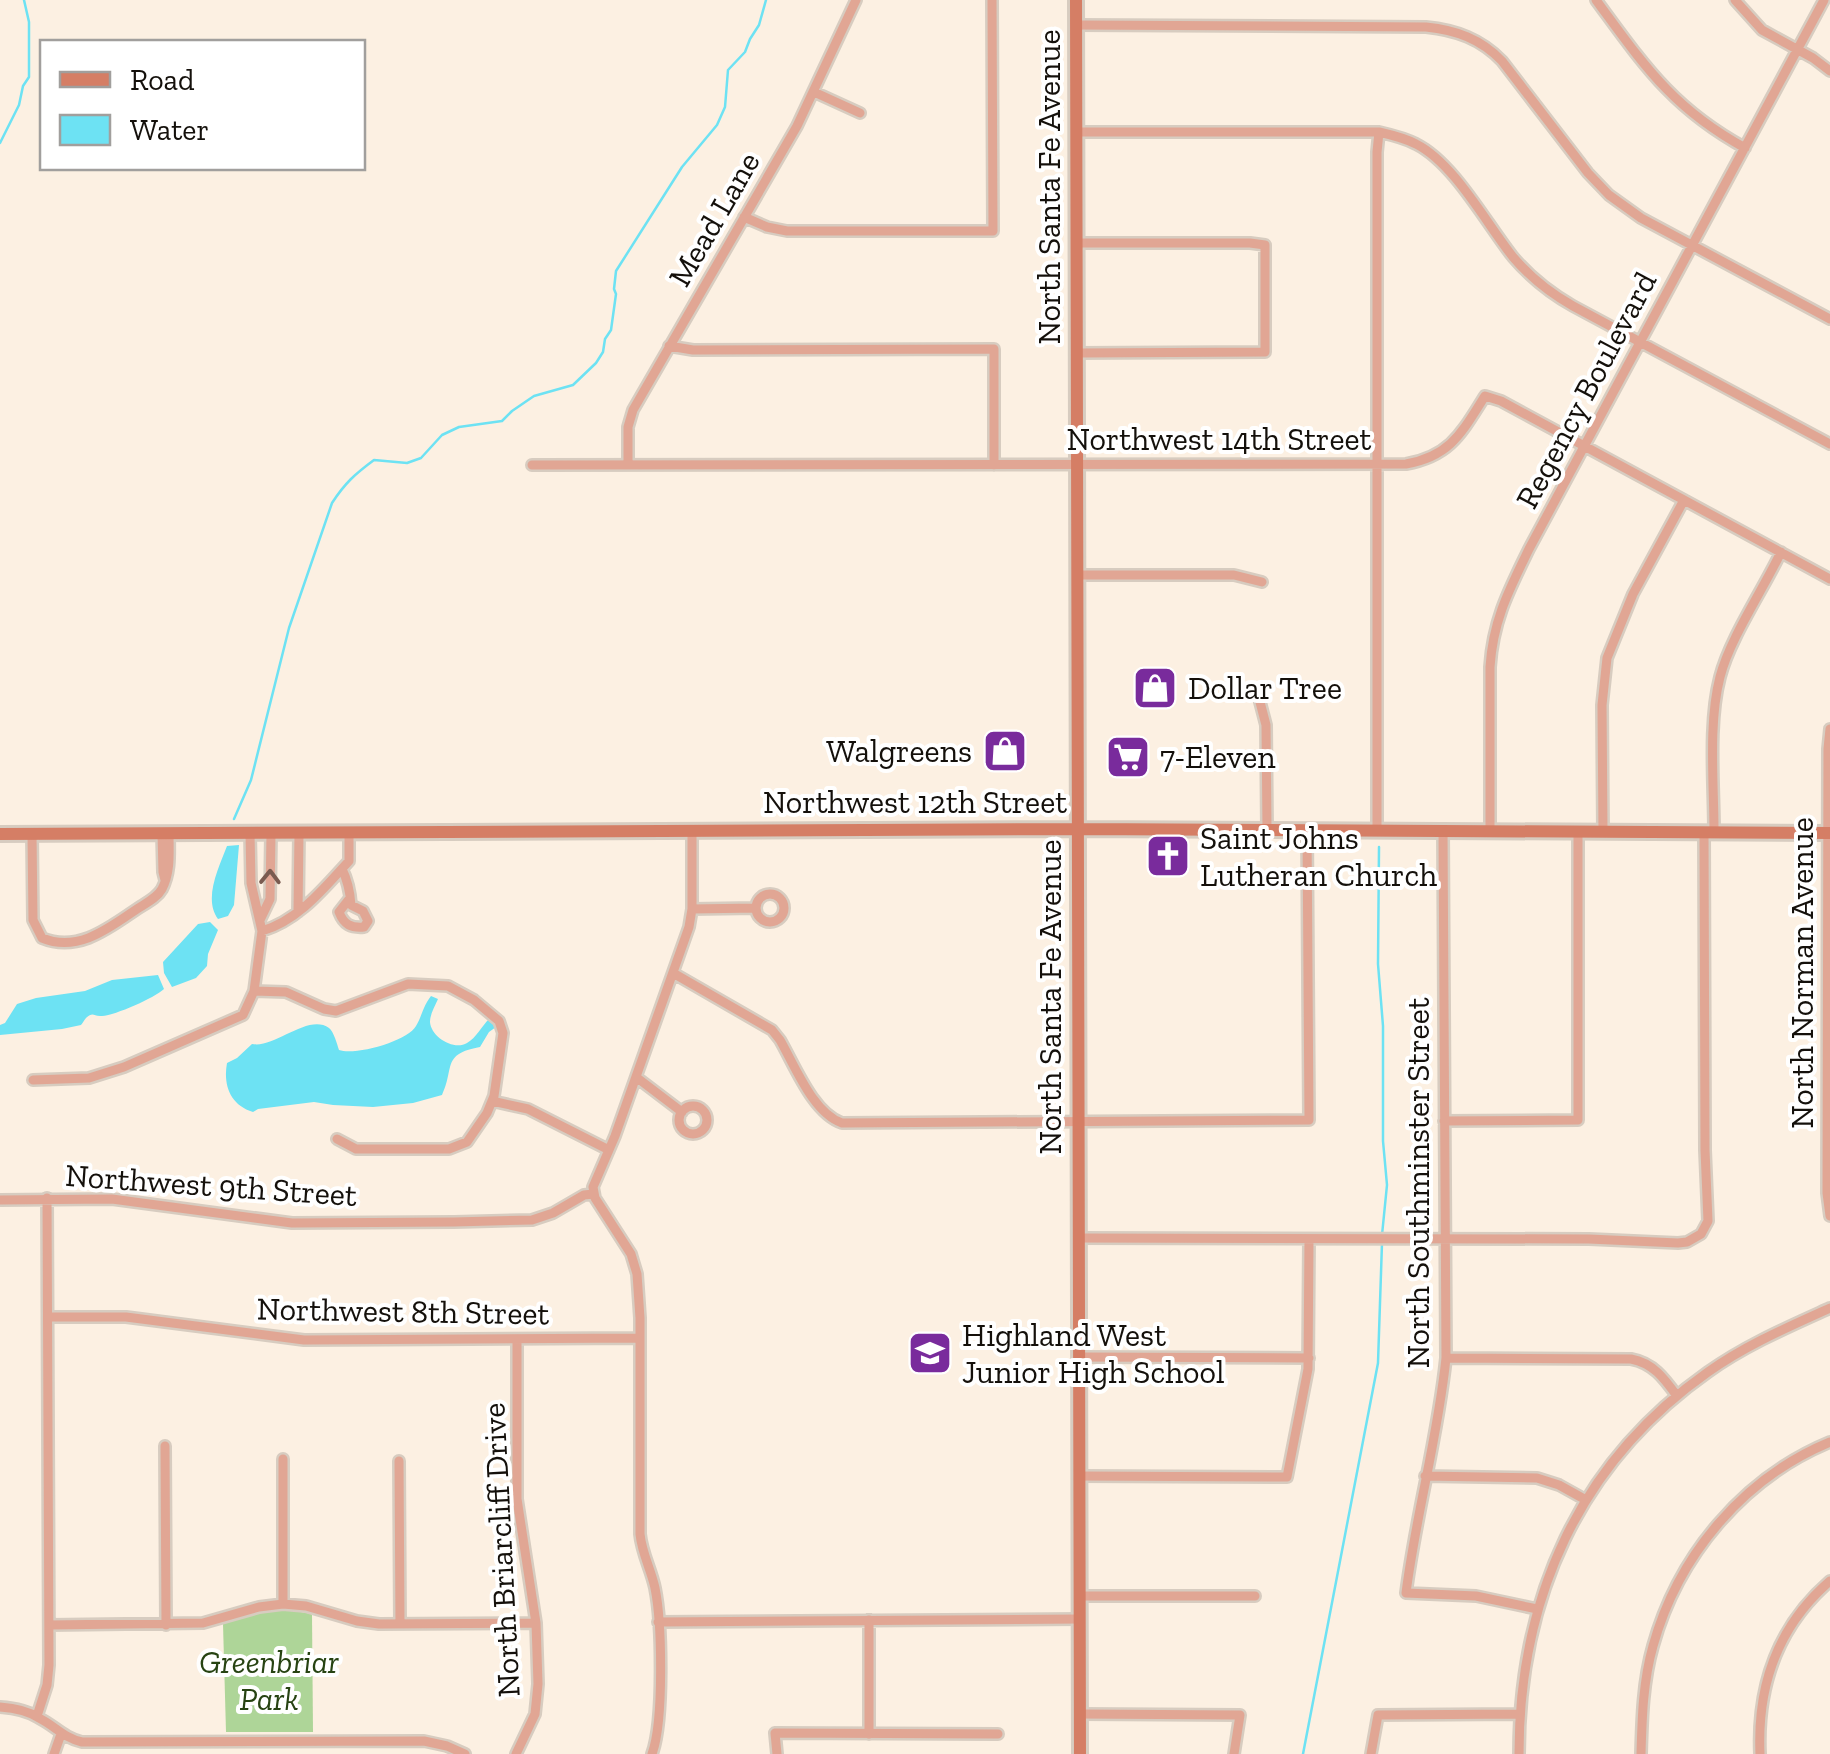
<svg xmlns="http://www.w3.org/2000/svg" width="1830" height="1754" viewBox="0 0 1830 1754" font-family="'Zilla Slab',serif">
<rect width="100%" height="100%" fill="#fcf0e2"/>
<path fill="#aed598" d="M 290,1610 L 312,1614 L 313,1732 L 226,1732 L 223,1624 C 245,1615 266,1611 290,1610 Z"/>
<path fill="#6de2f3" d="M 239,845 L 234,905 L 228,916 L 218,919 C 203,899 219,867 227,846 Z
M 210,922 L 218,930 L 208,954 L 207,966 L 196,978 L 172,987 L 164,973 L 163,962 L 198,924 Z
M 158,975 L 164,989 C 154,998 116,1015 102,1016 C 93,1017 94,1011 86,1018 C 84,1020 83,1023 81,1025 L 62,1029 L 0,1035 L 0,1025 L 5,1023 L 17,1004 L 36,998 L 85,991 L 112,980 Z
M 431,996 L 438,999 C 435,1006 430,1014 430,1022 C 431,1037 454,1051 467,1043 C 476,1038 482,1026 489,1019 L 496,1027 L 489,1032 L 480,1047 C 441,1054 455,1068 442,1095 L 413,1103 L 373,1107 L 333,1105 L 314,1102 L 258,1109 L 253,1112 C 230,1105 223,1085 227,1063 L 237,1058 L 252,1044 C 274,1049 308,1013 329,1028 C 334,1032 337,1044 339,1050 C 355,1056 408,1041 416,1026 C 423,1014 422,1008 431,996 Z"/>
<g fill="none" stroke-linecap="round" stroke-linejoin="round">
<path stroke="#6de2f3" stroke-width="2.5" d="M 0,143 L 19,105 L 23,86 L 29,77 L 29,22 L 24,0
M 234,819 L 251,780 L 289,628 L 332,503 C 345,483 355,474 374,460 L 407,463 L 421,458 L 442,435 L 459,427 L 502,421 L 512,411 L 534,396 L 573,385 L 596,363 L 603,352 L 605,339 L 611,330 L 616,294 L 614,289 L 616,271 L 682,167 L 717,125 L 725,107 L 728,70 L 745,52 L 750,39 L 759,25 L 766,0
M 1379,847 L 1378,964 L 1383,1026 L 1383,1141 L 1387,1185 L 1382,1235
M 1303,1754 L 1378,1363 L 1382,1243"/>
<defs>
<path id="minor" d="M 1596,0 C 1644,65 1672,108 1745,148
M 1735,0 L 1762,30 L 1813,58 L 1830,71
M 1076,25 L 1426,27 C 1456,30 1481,39 1502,61 L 1588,173 L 1609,195 L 1641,218 L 1830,319
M 814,92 L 860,113
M 1077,132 L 1379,132 C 1392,135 1405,138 1416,144 C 1454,163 1486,223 1513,257 C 1530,277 1550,293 1573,306 L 1830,444
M 744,217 L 767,227 L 787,231 L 993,231 L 992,0
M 1077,243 L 1250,243 L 1265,245 L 1265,352 L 1077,353
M 669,346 L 693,350 L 994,349 L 994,465
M 532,465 L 1406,464 C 1451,456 1462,432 1485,396 L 1501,401 L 1830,579
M 628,465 L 628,427 L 633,410 L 797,126 L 856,0
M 1077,575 L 1234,575 L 1262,582
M 1260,702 L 1266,725 L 1267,829
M 1830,729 L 1828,749 L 1827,1193 L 1830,1216
M 1377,830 L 1377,152 L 1379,132
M 1443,830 L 1446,1358 C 1438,1437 1416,1514 1406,1593 L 1476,1596 L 1537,1609
M 1490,831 L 1490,667 C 1493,620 1509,590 1529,549 L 1824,0
M 1603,831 L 1602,705 L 1607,658 L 1633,594 L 1684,500
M 1714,832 C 1714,784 1708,723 1720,677 C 1730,638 1763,590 1781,552
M 162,833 L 163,872 L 165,880
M 32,834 L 33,920 L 42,938 C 78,953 109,928 137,909 C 146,903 157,898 162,889 C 171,872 169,852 169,833
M 342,869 C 348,881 350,891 351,905 L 363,911 L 368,921 L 364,927 C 351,928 344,925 339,912 L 350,898
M756 908a14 14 0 1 1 28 0a14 14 0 1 1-28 0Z
M 692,909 L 756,908
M 298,912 L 299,833
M 260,920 L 270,899 L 271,833
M 262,931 C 299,920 324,888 349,861 L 349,832
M 673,973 L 772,1030 L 780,1040 C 795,1066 813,1113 842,1123 L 1309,1120 L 1307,830
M 254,991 L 286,992 L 324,1009 L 336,1011 L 408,984 L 448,986 L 474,1000 L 499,1021 L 503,1033 L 494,1096 L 487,1113 L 467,1142 L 449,1149 L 356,1149 L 337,1139
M 636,1077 L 682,1112
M 33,1080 L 89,1078 L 124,1067 L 243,1015 L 254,991 L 262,931 L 251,883 L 250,833
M 492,1101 L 528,1109 L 609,1150
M679 1120a14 14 0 1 1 28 0a14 14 0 1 1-28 0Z
M 1444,1121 L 1578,1120 L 1578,831
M 0,1200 L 112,1199 L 292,1223 L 454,1222 L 532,1220 L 553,1213 L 584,1195 L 593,1194
M 1078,1238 L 1589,1239 L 1678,1243 L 1687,1242 L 1701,1234 L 1708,1221 L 1705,1150 L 1704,832
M 48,1317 L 126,1317 L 304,1340 L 639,1338
M 1079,1357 L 1309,1358
M 1446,1358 L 1631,1359 C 1653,1363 1664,1378 1677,1396
M 165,1446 L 166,1625
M 283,1459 L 283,1604
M 399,1461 L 400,1624
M 1079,1476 L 1287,1477 L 1308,1369 L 1309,1239
M 1425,1476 L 1537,1478 L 1559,1485 L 1586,1500
M 1079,1596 L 1255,1596
M 869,1620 L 869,1734
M 658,1622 L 1080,1619
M 49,1625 L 203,1623 L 259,1607 L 283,1604 L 306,1606 L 357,1621 L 379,1624 L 536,1623
M 0,1707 C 14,1708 27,1710 39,1718 C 55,1726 64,1738 82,1742 L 424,1741 L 447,1746 L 465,1754
M 1080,1714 L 1240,1715 L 1234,1754
M 37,1716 L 47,1685 L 49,1665 L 47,1198
M 54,1754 L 61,1734
M 516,1754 L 535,1714 L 538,1684 L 536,1623 L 517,1499 L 517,1339
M 652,1754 C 664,1721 662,1623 655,1588 C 651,1569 642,1554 640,1534 L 640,1318 L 637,1274 L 631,1254 L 595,1198 L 593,1187 L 615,1136 L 689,927 L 692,909 L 692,830
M 777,1754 L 775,1733 L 998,1734
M 1371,1754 L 1378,1715 L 1520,1714
M 1519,1754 C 1519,1598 1579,1463 1708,1372 C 1746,1345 1788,1327 1830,1308
M 1641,1754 C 1642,1718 1643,1681 1653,1646 C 1678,1556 1743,1478 1830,1442
M 1760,1754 C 1757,1686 1778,1626 1830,1581"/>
<path id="secondary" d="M 1076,0 L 1080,1754
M 0,834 L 1077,829 L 1830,833"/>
</defs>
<use href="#minor" stroke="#d7ccc0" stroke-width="14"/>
<use href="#secondary" stroke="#d7ccc0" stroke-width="18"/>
<use href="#minor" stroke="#e1a694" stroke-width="9"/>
<use href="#secondary" stroke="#d57e65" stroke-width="12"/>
</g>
<defs><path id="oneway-chevron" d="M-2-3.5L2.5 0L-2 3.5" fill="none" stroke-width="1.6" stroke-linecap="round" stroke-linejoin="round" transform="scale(2.5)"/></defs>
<use stroke="#7a5b50" href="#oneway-chevron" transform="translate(270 877) rotate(-89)"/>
<defs>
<symbol id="shop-square" viewBox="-11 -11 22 22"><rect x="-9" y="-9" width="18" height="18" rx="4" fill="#792b9c" stroke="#fff"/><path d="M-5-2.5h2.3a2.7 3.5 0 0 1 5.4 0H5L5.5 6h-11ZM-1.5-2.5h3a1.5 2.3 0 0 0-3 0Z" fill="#fff"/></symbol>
<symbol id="supermarket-square" viewBox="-11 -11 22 22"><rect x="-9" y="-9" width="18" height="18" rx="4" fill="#792b9c" stroke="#fff"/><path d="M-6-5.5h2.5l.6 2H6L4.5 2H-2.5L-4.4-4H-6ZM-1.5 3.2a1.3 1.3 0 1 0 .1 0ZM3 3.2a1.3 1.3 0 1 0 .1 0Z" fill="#fff"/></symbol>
<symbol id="church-square" viewBox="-11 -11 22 22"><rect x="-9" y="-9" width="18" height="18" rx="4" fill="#792b9c" stroke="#fff"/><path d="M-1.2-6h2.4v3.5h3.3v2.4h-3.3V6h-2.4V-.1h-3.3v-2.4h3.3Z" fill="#fff"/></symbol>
<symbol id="school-square" viewBox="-11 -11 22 22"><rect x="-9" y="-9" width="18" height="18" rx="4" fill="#792b9c" stroke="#fff"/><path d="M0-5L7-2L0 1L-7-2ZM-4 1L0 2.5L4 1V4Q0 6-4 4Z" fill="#fff"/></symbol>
</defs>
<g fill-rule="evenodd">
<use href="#shop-square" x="1130" y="663" width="50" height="50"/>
<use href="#shop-square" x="980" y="726" width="50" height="50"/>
<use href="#supermarket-square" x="1103" y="732" width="50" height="50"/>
<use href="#church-square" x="1143" y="831" width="50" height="50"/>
<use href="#school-square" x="905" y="1328" width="50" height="50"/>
</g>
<g text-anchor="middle" stroke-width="8" stroke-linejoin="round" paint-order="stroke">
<g font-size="32" fill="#14100b" stroke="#fff">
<text transform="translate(1049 187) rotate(-90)" y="11">North Santa Fe Avenue</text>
<text transform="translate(714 219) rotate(-60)" y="11">Mead Lane</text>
<text transform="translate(1586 390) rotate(-62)" y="11">Regency Boulevard</text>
<text x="1219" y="450">Northwest 14th Street</text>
<text x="915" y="813">Northwest 12th Street</text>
<text transform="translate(1802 973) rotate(-90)" y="11">North Norman Avenue</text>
<text transform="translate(1050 997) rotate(-90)" y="11">North Santa Fe Avenue</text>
<text transform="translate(1418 1183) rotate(-90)" y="11">North Southminster Street</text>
<text transform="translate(211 1185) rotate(4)" y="11">Northwest 9th Street</text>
<text transform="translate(403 1311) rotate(1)" y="11">Northwest 8th Street</text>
<text transform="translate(501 1550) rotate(-93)" y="11">North Briarcliff Drive</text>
</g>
<g font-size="32" fill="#14100b" stroke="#fff" text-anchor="start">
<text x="1188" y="699">Dollar Tree</text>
<text x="972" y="762" text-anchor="end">Walgreens</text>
<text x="1160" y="768">7-Eleven</text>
<text x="1200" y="849">Saint Johns<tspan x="1200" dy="37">Lutheran Church</tspan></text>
<text x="962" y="1346">Highland West<tspan x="962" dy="37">Junior High School</tspan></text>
</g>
<g font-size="32" font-style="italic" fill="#274312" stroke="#fff">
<text x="269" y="1673">Greenbriar<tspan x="269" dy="37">Park</tspan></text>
</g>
</g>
<rect x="40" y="40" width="325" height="130" fill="#ffffff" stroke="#a19f9d" stroke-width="2.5"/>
<rect x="60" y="72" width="50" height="15" fill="#d57e65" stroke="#a19f9d" stroke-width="2.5"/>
<text x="130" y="90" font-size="30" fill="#14100b">Road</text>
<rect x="60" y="115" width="50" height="30" fill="#6de2f3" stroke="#a19f9d" stroke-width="2.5"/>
<text x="130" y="140" font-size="30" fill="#14100b">Water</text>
</svg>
